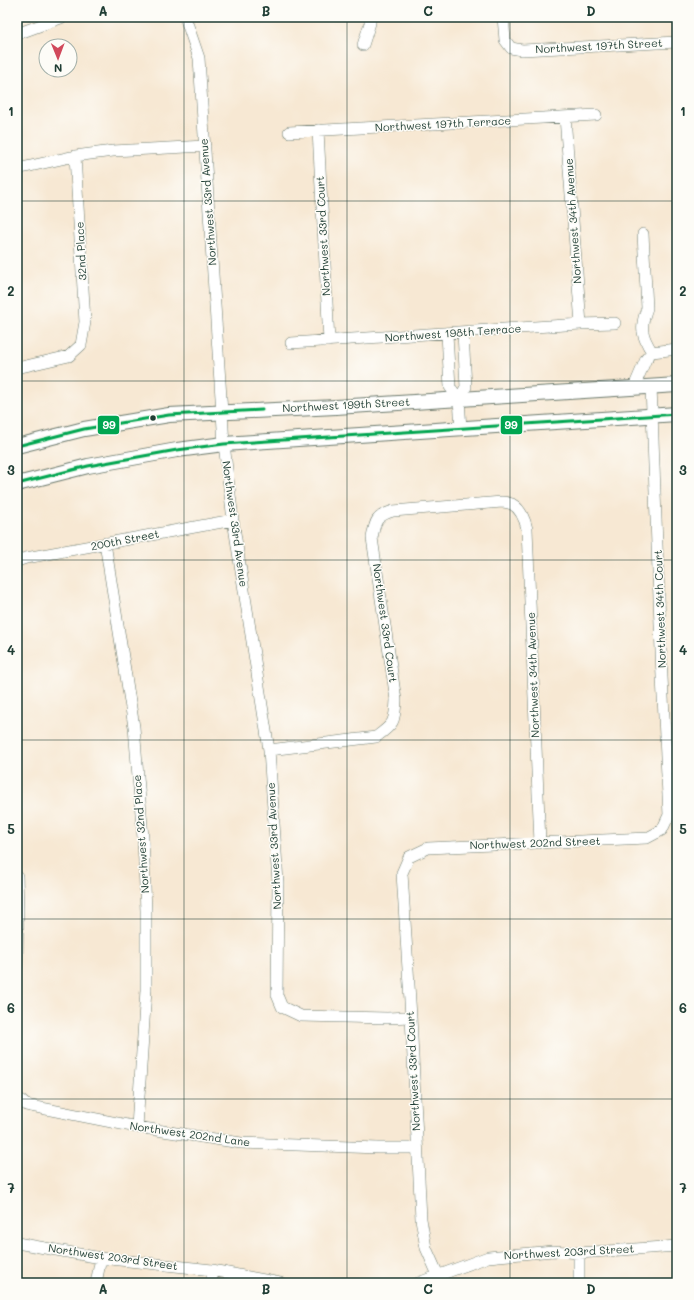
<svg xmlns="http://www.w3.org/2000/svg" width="694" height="1300" viewBox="0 0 694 1300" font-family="Mali,sans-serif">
<rect width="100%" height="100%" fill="#fdfcf7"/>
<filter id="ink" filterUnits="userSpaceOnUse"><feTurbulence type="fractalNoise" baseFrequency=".025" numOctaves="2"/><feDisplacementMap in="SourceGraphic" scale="8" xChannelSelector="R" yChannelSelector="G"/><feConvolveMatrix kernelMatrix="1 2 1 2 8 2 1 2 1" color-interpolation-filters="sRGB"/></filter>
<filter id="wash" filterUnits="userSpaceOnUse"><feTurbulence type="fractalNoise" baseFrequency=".012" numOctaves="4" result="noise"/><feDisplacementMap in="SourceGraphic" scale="16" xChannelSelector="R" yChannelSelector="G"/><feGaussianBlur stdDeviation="0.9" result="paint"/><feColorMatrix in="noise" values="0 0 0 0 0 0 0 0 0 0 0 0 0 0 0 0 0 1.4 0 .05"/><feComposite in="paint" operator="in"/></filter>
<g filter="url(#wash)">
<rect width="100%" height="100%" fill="#f7e8d3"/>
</g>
<g filter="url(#ink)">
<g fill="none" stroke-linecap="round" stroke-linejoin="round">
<defs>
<path id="minor" d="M 185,17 L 199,58 L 224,444 L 233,520 L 269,750 L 278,882 L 277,995 L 282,1007 L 301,1016 L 387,1018 L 411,1017
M 503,17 L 505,40 L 511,48 L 522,50 L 677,42
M 17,34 L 63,17
M 363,45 L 370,23 L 370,17
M 565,117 L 581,324
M 318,130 L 329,341
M 289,132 L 596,115
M 17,169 L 75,156 L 113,151 L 205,146
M 643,234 L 647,308 C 640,327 641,335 652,352
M 447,334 L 450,387 L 459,399
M 291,343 L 581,324 L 615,323
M 17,368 L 69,356 L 81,345 L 85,322 L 75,156
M 634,387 L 646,359 L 652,352 L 677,349
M 461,429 L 459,399 L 466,387 L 463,333
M 105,543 L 134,727 L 143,838 L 146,911 L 146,990 L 137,1127
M 17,561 L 26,558 L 233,520
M 269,750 L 376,737 C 394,724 395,722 396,700 L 372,538 C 375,521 376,516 393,511 L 502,502 C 505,502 509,503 512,504 C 521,509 525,520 527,529 L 540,843
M 17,876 L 18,910 L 17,966
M 17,1097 L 26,1105 L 137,1127 L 241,1143 L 378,1148 L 417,1148
M 17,1243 L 101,1258 L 212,1270 L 280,1283
M 96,1283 L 101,1258
M 212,1283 L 212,1270
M 418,1283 L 488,1257 L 553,1251 L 579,1253 L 677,1246
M 440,1283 L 438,1275 L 426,1248 L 421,1219 L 411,1017 L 402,873 L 409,857 L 428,848 L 647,838 L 662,830 L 669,815 L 662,677 L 651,386
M 579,1283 L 579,1253"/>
<path id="major" d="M 17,446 L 84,429 L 169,415 L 336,407 L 677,385
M 17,484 L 88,466 L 177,450 L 224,444 L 677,414"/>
</defs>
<use href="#minor" stroke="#6b796c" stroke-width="12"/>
<use href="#major" stroke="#6b796c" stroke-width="16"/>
<use href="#minor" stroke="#fff" stroke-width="11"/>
<use href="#major" stroke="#fff" stroke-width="14"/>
<defs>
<path id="bus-1" d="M 17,446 L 84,429 L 169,415 L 262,410
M 17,484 L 88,466 L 177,450 L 224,444 L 677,414"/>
</defs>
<use href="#bus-1" stroke="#fdfcf7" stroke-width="6"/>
<use href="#bus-1" stroke="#00a651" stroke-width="3"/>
</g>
</g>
<path fill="none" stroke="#1f3d34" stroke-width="1" stroke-opacity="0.55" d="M 184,17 L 184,1283M 347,17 L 347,1283M 510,17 L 510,1283M 17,201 L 677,201M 17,381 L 677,381M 17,560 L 677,560M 17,740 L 677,740M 17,919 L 677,919M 17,1099 L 677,1099"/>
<circle fill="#1f3d34" stroke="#fdfcf7" stroke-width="1.5" cx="153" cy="418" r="3.5"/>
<g text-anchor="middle" stroke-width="3" stroke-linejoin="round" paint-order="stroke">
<g font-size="11" fill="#1f3d34" stroke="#fdfcf7">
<text transform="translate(599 46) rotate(-3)" y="4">Northwest 197th Street</text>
<text transform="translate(443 124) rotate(-3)" y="4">Northwest 197th Terrace</text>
<text transform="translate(208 202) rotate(-94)" y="4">Northwest 33rd Avenue</text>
<text transform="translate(573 221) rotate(-94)" y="4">Northwest 34th Avenue</text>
<text transform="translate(323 236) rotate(-93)" y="4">Northwest 33rd Court</text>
<text transform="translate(81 251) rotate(-93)" y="4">32nd Place</text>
<text transform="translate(453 333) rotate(-4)" y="4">Northwest 198th Terrace</text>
<text transform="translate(346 405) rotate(-3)" y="4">Northwest 199th Street</text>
<text transform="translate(235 524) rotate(82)" y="4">Northwest 33rd Avenue</text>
<text transform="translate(125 540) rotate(-11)" y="4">200th Street</text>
<text transform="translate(660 609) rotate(-92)" y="4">Northwest 34th Court</text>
<text transform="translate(385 623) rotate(82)" y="4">Northwest 33rd Court</text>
<text transform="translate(533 675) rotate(-92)" y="4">Northwest 34th Avenue</text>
<text transform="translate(141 834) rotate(-94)" y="4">Northwest 32nd Place</text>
<text transform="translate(535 843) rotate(-2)" y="4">Northwest 202nd Street</text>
<text transform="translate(274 846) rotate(-93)" y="4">Northwest 33rd Avenue</text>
<text transform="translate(413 1071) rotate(-93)" y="4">Northwest 33rd Court</text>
<text transform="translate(190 1134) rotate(8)" y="4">Northwest 202nd Lane</text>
<text transform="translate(569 1252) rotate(-3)" y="4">Northwest 203rd Street</text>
<text transform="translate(113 1257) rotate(8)" y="4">Northwest 203rd Street</text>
</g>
</g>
<g stroke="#fdfcf7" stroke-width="1.5">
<rect x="97" y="415" width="23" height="20" rx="4" fill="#00a651"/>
<rect x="500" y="415" width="23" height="20" rx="4" fill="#00a651"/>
</g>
<g font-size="11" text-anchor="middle" font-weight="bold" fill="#fff">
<text x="109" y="429">99</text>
<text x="511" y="429">99</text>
</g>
<rect width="694" height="1300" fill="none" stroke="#fdfcf7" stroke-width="44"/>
<g transform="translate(58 58) rotate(179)"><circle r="19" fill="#fdfcf7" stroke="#a4b0a9"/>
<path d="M0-3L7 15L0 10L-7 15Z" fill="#d1495b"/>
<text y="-6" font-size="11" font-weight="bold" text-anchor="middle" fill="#1f3d34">N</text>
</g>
<rect x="22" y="22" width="650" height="1256" fill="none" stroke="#1f3d34" stroke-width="1.5"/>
<g font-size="13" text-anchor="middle" font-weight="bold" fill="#1f3d34">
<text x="103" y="16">A</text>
<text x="266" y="16">B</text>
<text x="428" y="16">C</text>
<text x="591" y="16">D</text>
<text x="11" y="116">1</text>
<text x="683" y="116">1</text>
<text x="11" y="296">2</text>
<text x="683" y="296">2</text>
<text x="11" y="475">3</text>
<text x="683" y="475">3</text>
<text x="11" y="655">4</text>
<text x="683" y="655">4</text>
<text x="11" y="834">5</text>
<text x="683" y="834">5</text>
<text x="11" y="1013">6</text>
<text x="683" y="1013">6</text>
<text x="11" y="1193">7</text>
<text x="683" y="1193">7</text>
<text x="103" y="1294">A</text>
<text x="266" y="1294">B</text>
<text x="428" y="1294">C</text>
<text x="591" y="1294">D</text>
</g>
</svg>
